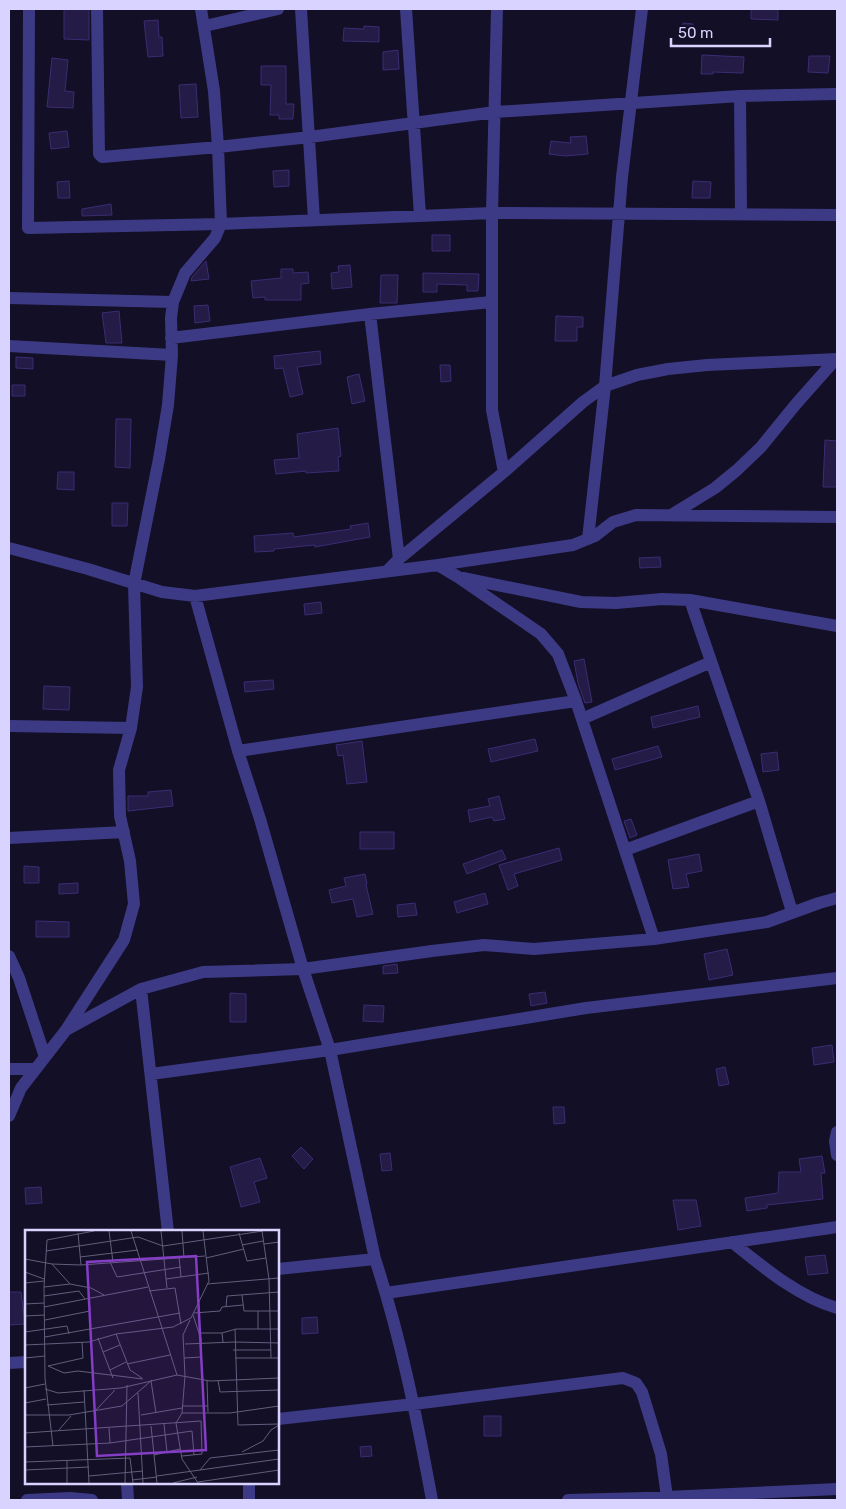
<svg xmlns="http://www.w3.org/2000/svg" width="846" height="1509" viewBox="0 0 846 1509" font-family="Rubik,sans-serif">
<rect width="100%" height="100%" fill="#130f26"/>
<path fill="#241b47" stroke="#3b2d73" d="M 64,9 L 89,9 L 89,40 L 64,39 Z
M 751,9 L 778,9 L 778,20 L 751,19 Z
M 158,20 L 159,37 L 162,37 L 163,56 L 148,57 L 144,21 Z
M 683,23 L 693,24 L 692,35 L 682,34 Z
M 364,26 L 379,27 L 379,42 L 343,41 L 344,28 L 364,29 Z
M 398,50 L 399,69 L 383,70 L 383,52 Z
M 702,55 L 744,57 L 743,73 L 713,72 L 713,74 L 701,74 Z
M 809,56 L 830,56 L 828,73 L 808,72 Z
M 52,58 L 68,60 L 65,91 L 74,92 L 73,108 L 47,107 Z
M 261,66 L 286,66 L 286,104 L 294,104 L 293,119 L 279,119 L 279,115 L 270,115 L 271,85 L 261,85 Z
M 196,84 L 198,117 L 181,118 L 179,85 Z
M 67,131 L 69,147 L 51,149 L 49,133 Z
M 586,136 L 588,154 L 565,156 L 549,154 L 551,141 L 571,143 L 570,137 Z
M 289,170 L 289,186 L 274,187 L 273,171 Z
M 69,181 L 70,198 L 58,198 L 57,182 Z
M 693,181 L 711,182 L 710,198 L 692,198 Z
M 111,204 L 112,215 L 82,216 L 82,209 Z
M 432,235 L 450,235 L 450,251 L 432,251 Z
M 206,261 L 209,279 L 191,281 L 192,277 Z
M 350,265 L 352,287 L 332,289 L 331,273 L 339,272 L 338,266 Z
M 281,269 L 293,269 L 293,273 L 308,272 L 309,283 L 301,284 L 301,300 L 265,300 L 265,297 L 253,298 L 251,281 L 281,278 Z
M 423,273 L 479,274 L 478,291 L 467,291 L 467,285 L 437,284 L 437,292 L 423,292 Z
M 381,275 L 398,275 L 397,303 L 380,303 Z
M 208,305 L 210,321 L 195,323 L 194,306 Z
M 119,311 L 122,343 L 106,343 L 102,313 Z
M 556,316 L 583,317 L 583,327 L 577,327 L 577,341 L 555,341 Z
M 320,351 L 321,364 L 297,367 L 303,394 L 290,397 L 283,368 L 275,369 L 274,356 Z
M 16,357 L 33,358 L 33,369 L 16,368 Z
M 440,365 L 450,365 L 451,381 L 441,382 Z
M 359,374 L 365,401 L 352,404 L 347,377 Z
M 12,385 L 25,385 L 25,396 L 12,396 Z
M 116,419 L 131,419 L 130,468 L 115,467 Z
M 338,428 L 341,456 L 338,457 L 339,471 L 306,473 L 306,471 L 276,474 L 274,460 L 299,458 L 297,434 Z
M 825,440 L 837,441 L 837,487 L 823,487 Z
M 58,472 L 74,472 L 74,490 L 57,489 Z
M 112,503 L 128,503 L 127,526 L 112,526 Z
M 368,523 L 370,537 L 315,547 L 315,545 L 274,549 L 274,551 L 255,552 L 254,536 L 293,533 L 294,537 L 351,529 L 350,526 Z
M 660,557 L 661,567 L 640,568 L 639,558 Z
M 321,602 L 322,613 L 305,615 L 304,604 Z
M 584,659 L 592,702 L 585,703 L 578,683 L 574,661 Z
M 273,680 L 274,689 L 245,692 L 244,682 Z
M 44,686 L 70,687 L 69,710 L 43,709 Z
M 698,706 L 700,717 L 653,728 L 651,717 Z
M 535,739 L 538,751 L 491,762 L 488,749 Z
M 362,741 L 367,782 L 347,784 L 343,755 L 338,756 L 336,745 Z
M 658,746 L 662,757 L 615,770 L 612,759 Z
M 777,752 L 779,770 L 763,772 L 761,754 Z
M 171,790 L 173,806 L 128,811 L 128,796 L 148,796 L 148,792 Z
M 499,796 L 505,819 L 494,821 L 492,817 L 470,822 L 468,810 L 490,806 L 488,799 Z
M 631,819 L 637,835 L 630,838 L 624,821 Z
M 360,832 L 394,832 L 394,849 L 360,849 Z
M 559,848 L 562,860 L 514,874 L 518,886 L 508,890 L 499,865 Z
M 502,850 L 506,859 L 467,874 L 463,864 Z
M 699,854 L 702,871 L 686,874 L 689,887 L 673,889 L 668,860 Z
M 24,866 L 39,867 L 39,883 L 24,883 Z
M 365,874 L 367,884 L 366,885 L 373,914 L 357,917 L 353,899 L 332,903 L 329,890 L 346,886 L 344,878 Z
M 78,883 L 78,893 L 59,894 L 59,884 Z
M 485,893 L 488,904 L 457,913 L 454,902 Z
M 415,903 L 417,915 L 398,917 L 397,905 Z
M 36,921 L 69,922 L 69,937 L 36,937 Z
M 727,949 L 733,975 L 709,980 L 704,954 Z
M 397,964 L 398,973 L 383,974 L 383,966 Z
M 545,992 L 547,1003 L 531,1006 L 529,994 Z
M 230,993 L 246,994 L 246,1022 L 230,1022 Z
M 364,1005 L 384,1006 L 383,1022 L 363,1021 Z
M 832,1045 L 834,1062 L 814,1065 L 812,1048 Z
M 725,1067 L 729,1084 L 719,1086 L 716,1069 Z
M 553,1107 L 564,1107 L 565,1123 L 554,1124 Z
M 301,1147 L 313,1159 L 304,1169 L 292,1156 Z
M 390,1153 L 392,1170 L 382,1171 L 380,1154 Z
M 822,1156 L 825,1173 L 821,1173 L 823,1199 L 767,1205 L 767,1208 L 747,1211 L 745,1198 L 778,1193 L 779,1172 L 801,1172 L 799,1159 Z
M 260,1158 L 267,1178 L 254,1182 L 260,1202 L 241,1207 L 230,1167 Z
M 41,1187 L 42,1203 L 26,1204 L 25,1188 Z
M 673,1200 L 696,1200 L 701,1226 L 678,1230 Z
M 825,1255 L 828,1273 L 808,1275 L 805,1257 Z
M 9,1292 L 21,1292 L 25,1324 L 9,1325 Z
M 317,1317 L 318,1333 L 302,1334 L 302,1318 Z
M 484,1416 L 501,1416 L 501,1436 L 484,1436 Z
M 371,1446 L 372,1456 L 361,1457 L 360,1447 Z"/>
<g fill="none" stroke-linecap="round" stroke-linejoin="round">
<path stroke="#3d3a85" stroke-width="12" d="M 29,9 L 28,228 L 221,224 L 492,213 L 837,215
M 97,9 L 99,154 L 102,157 L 218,147 L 310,137 L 495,112 L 740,96 L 837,94
M 301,9 L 314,220
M 406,9 L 420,215
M 497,9 L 492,213 L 492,410 L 504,472
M 205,26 L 278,9
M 740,96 L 741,214
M 9,298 L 173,302
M 370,314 L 399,559
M 171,338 L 370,314 L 491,302
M 9,346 L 172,355
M 671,515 L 715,488 L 737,470 L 761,447 L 796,404 L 835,360
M 588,539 L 605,386 L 622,177 L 642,9
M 9,548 L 88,569 L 162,592 L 195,596 L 438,565 L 573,545 L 595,536 L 613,522 L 636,515 L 837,517
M 438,565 L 458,577 L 541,634 L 558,654 L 576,701 L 654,939
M 387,571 L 399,559 L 504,472 L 583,402 L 605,386 L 637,375 L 668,369 L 707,365 L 837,359
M 463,578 L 581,602 L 616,603 L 662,599 L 690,600 L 837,626
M 195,596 L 238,751 L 260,819 L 303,969 L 330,1050 L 375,1259 C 401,1338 417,1419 432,1500
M 690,600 L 759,801
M 582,719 L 711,662
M 9,726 L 131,728
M 238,751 L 576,701
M 9,838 L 124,832
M 625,850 L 759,801 L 792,912
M 9,956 L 19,978 L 45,1057
M 141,989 L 168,1232
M 66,1030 L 124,940 L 134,904 L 130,861 L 120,816 L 119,770 L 131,728 L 137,687 L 134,584 L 159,459 L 168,405 L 172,355 L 171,318 L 173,302 L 185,273 L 215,238 L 221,224 L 218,147 L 214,91 L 201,9
M 9,1069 L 35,1069
M 151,1074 L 330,1050 L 586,1008 L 837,978
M 9,1116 L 21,1088 L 66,1030 L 141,989 L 203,972 L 303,969 L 432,951 L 484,945 L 534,949 L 654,939 L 767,922 L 819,903 L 837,898
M 837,1132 L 835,1141 L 837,1155
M 732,1242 C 763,1267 798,1297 837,1308
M 278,1269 L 375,1259
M 386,1293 L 837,1227
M 9,1363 L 26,1362
M 278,1419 L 414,1404 L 623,1378 L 636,1383 L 642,1392 L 661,1454 L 667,1497
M 127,1483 L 128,1500
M 249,1483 L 249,1500
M 27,1500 L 70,1498 L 92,1500
M 568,1500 L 645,1498 L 837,1489"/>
</g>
<g transform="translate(25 1230)">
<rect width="254" height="254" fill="#130f26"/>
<path fill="none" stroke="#625e7d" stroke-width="1" d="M 84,1 L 88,32M 106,1 L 152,145M 136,1 L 142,58M 157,1 L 159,28M 237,1 L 244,49 L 246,128M 53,3 L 56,35M 214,3 L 222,31 L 241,28M 239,14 L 254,12M 217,15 L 238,11M 21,21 L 113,7 L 138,16 L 238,1M 55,27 L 113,20M 154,27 L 156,47M 181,28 L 219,19M 0,29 L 27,34 L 56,35 L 180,26M 85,32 L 92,47 L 156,37M 27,34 L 45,54M 0,42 L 19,49M 141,49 L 184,43M 0,53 L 19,51M 182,54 L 254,48M 19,57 L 45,54 L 66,58 L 79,65M 124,61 L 150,58 L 156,94M 217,65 L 219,81 L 254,81M 19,66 L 54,61 L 60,69M 0,74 L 19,73M 19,77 L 123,57M 201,77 L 202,66 L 254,62M 233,81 L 233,99M 169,83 L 195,81 L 197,77 L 218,75M 168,85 L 176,109 L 177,150M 0,86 L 20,85M 20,90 L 65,81 L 64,68M 165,90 L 158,105 L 160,146 L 157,183 L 151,193 L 157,229 L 173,253M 210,99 L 213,195 L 254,194M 0,102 L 42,96 L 44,104M 175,103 L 197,103 L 198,112M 197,103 L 211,99 L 254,99M 91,104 L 105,140 L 117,148M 20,107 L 155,83M 73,108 L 78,122 L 95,115M 209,112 L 254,113M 160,114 L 209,112M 0,115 L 64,112 L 91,104 L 148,97 L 166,88 L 184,51 L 178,1M 208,120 L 246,120M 78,122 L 88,148M 0,128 L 20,126M 159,128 L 177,127M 210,128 L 254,128M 102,134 L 145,125M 23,136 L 39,143 L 53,141 L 118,149M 23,136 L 58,128 L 57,112M 85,140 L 101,132M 193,150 L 195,162 L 254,160M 126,151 L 131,183M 182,151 L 183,182M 0,158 L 20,154M 20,159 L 33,163 L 96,158 L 152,145 L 185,151 L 254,148M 59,160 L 64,253M 113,163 L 118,253M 0,173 L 21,169M 22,175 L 59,172M 157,176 L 183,176M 71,180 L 90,160M 157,183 L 205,183 L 254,176M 0,185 L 44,185 L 97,176 L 127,150M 116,185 L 157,178M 139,194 L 142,222M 126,196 L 132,253M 84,198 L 85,213M 34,200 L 46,186M 0,203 L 176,191 L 177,224 L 157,226M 28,216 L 20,148 L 19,57 L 22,10 L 69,1M 0,217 L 85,213 L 167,201 L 169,225M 217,222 L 238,211 L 246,200 L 254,195M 129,225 L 155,219M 0,232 L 105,228 L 108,253M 0,240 L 64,237M 175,240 L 185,228 L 254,220M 64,246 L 118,241M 132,246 L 254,229M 107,250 L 132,247M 173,252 L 254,240M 42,253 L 42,230M 100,253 L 102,155M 148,253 L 172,247"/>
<path fill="#843dc5" fill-opacity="0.15" stroke="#843dc5" stroke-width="2.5" d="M 171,26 L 181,220 L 72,226 L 62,32 Z"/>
<rect width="254" height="254" fill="none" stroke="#d9d4ff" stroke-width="2.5"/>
</g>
<rect width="846" height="1509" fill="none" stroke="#d9d4ff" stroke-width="20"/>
<path d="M671 38v8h99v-8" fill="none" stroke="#d9d4ff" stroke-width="2.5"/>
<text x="678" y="38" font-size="15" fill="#d9d4ff" stroke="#130f26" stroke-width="4" paint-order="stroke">50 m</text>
</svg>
